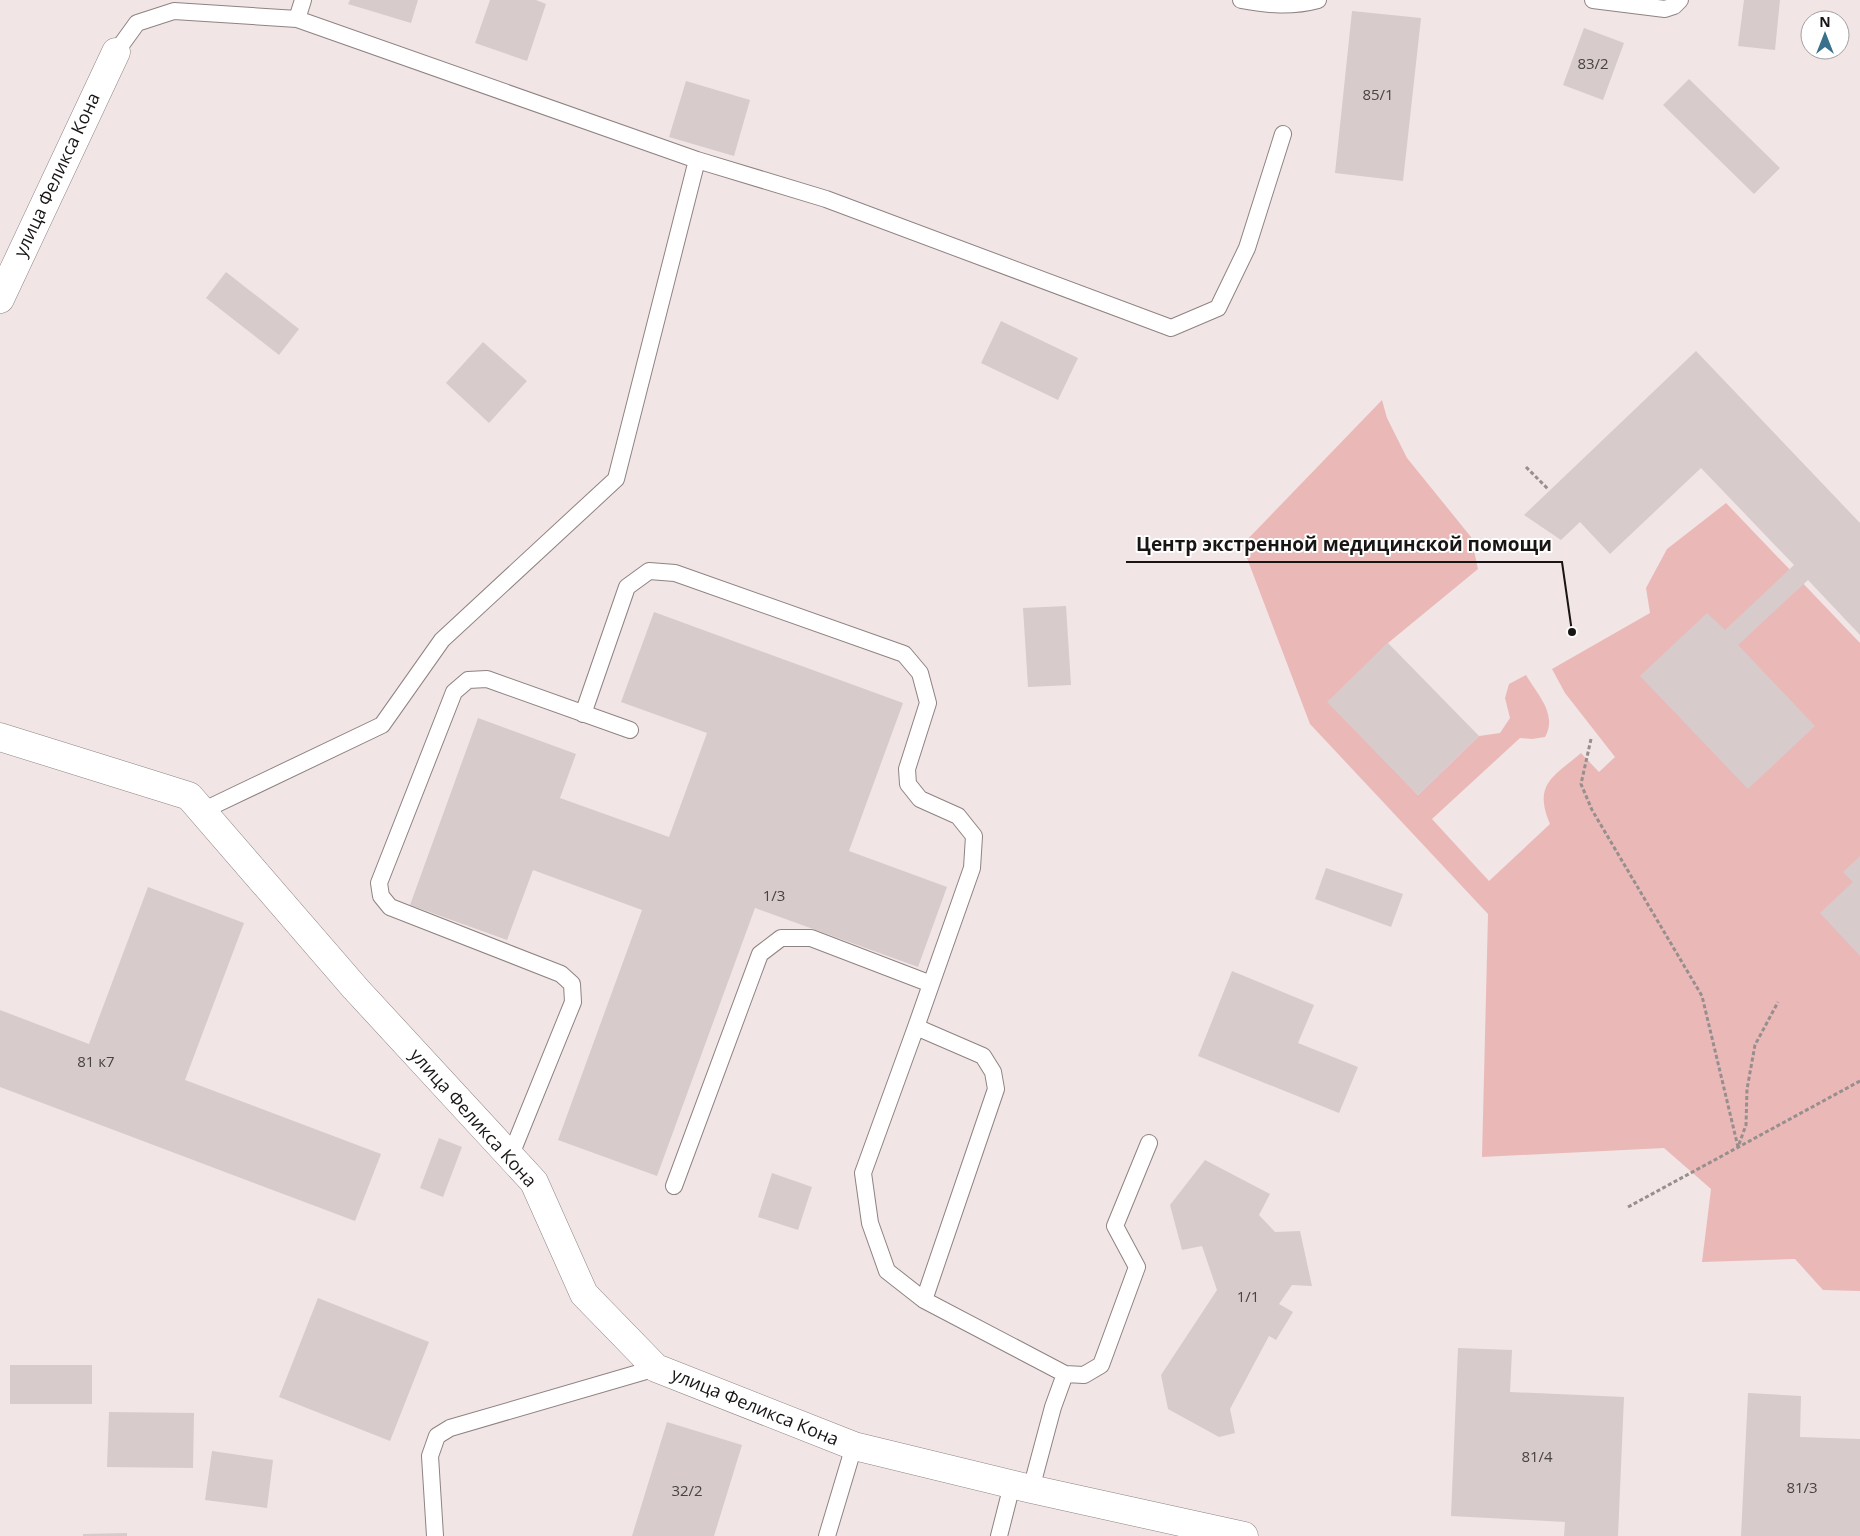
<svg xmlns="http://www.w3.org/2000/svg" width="1860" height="1536" viewBox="0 0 1860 1536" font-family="'Open Sans',sans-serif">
<rect width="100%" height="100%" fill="#f2e5e5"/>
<path fill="#eab9b7" d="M 1382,400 L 1387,418 L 1407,458 L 1471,537 L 1478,569 L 1388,643 L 1328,702 L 1418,795 L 1479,736 L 1500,733 L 1510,718 L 1505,698 L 1509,684 L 1526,675 C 1537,694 1558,714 1545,737 L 1532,739 L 1520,738 L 1432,819 L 1489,881 L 1550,824 C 1533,784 1553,777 1581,753 L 1599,772 L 1615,757 L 1565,693 L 1552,669 L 1650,613 L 1646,588 L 1667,549 L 1726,503 L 1860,643 L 1860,1291 L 1823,1290 L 1795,1259 L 1702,1262 L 1711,1189 L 1664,1148 L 1482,1157 L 1488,914 L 1310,724 L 1242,545 Z"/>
<path fill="#d7cbcb" d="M 350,0 L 418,0 L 411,23 L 348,4 Z
M 490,0 L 536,0 L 546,4 L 527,61 L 475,43 Z
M 1744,0 L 1780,0 L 1775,50 L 1738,46 Z
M 1352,11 L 1421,18 L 1403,181 L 1335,173 Z
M 1584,28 L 1624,43 L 1603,100 L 1563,85 Z
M 1689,79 L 1780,168 L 1754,194 L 1663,105 Z
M 686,81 L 750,100 L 734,156 L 669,137 Z
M 226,272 L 299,329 L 279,355 L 206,298 Z
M 1001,321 L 1078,358 L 1058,400 L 981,363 Z
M 483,342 L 527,381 L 489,423 L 446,383 Z
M 1696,351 L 1860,523 L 1860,635 L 1808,580 L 1738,645 L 1815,726 L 1748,789 L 1640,676 L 1707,613 L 1725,630 L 1794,565 L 1701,468 L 1610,554 L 1580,522 L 1561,540 L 1524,515 Z
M 1066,606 L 1071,685 L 1028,687 L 1023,608 Z
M 654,612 L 903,703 L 849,851 L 947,887 L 918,967 L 755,908 L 657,1176 L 558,1140 L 642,910 L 533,870 L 507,940 L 410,905 L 478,718 L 576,754 L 560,798 L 669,837 L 707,733 L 621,702 Z
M 1388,643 L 1479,736 L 1418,795 L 1327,702 Z
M 1860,856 L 1860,956 L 1820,913 L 1853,882 L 1843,872 Z
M 1326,868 L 1403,894 L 1391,927 L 1315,899 Z
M 148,887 L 244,923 L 185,1080 L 381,1154 L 355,1221 L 0,1087 L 0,1010 L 89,1044 Z
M 1232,971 L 1314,1005 L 1298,1043 L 1358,1067 L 1339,1113 L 1198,1056 Z
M 439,1138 L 462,1147 L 443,1197 L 420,1188 Z
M 1205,1160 L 1270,1194 L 1259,1215 L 1275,1232 L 1300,1231 L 1312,1286 L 1292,1285 L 1279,1304 L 1293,1312 L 1276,1340 L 1269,1336 L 1230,1409 L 1235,1433 L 1219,1437 L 1168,1409 L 1161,1375 L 1217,1290 L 1202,1246 L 1182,1250 L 1170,1205 Z
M 772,1173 L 812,1187 L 798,1230 L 758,1217 Z
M 318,1298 L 429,1342 L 390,1441 L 279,1397 Z
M 1458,1348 L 1512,1350 L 1510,1392 L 1624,1397 L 1618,1536 L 1564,1536 L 1565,1522 L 1451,1516 Z
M 10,1365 L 92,1365 L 92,1404 L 10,1404 Z
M 1748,1393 L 1801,1396 L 1800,1437 L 1860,1439 L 1860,1536 L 1741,1536 Z
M 109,1412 L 194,1413 L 193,1468 L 107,1467 Z
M 667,1422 L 742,1445 L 714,1536 L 632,1536 Z
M 212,1451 L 273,1460 L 267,1508 L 205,1500 Z
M 127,1533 L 127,1536 L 83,1536 L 83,1534 Z"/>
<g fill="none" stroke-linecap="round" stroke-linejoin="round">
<defs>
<path id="lane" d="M 1241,0 C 1268,5 1292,7 1318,0
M 1593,0 L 1665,9 L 1674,6 L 1680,0
M 297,19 L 303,0
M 116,52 L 137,23 L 174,11 L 297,19 L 697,160
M 583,714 L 627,587 L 649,571 L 675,573 L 904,654 L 920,673 L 928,703 L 907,769 L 908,784 L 920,799 L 958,816 L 974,836 L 972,868 L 916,1027
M 202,811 L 382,725 L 442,640 L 616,479 L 697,160 L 826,199 L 1171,328 L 1218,308 L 1247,248 L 1283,134
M 510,1157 L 573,1002 L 572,984 L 561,974 L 390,907 L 381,896 L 379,883 L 454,692 L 468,680 L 487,679 L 630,730
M 674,1186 L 760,954 L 781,938 L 811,938 L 931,984
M 924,1300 L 996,1089 L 993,1072 L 983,1056 L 916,1027 L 863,1173 L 870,1223 L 887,1271 L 924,1300 L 1065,1374 L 1053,1407 L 1031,1489
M 1065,1374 L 1084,1375 L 1101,1365 L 1137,1267 L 1115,1226 L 1149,1143
M 435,1536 L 430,1456 L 437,1436 L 450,1428 L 656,1368
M 827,1536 L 854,1446
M 999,1536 L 1012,1485"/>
<path id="street" d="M 0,299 L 116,52
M 0,737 L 189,796 L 355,988 L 534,1182 L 584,1294 L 656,1368 L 854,1446 L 1031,1489 L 1244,1536"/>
</defs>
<use href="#lane" stroke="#8e8382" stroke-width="18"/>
<use href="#street" stroke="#8e8382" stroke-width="29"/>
<path stroke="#978e8e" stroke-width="3" stroke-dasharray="4 2.5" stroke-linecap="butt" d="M 1526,467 L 1549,490
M 1591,739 L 1581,784 L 1592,810 L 1702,996 L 1738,1147 L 1746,1125 L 1747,1089 L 1755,1045 L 1778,1002
M 1628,1207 L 1860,1081"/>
<use href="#lane" stroke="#fff" stroke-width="16"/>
<use href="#street" stroke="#fff" stroke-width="28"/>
</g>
<g text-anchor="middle" stroke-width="4" stroke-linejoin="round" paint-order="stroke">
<g font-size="15" fill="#484242">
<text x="1593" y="69">83/2</text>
<text x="1378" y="100">85/1</text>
<text x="774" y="901">1/3</text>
<text x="96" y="1067">81 к7</text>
<text x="1248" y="1302">1/1</text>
<text x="1537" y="1462">81/4</text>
<text x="1802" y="1493">81/3</text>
<text x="687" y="1496">32/2</text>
</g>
<g font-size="18" fill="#191515" stroke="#fff">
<text transform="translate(57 175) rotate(-65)" y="6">улица Феликса Кона</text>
<text transform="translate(473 1118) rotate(48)" y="6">улица Феликса Кона</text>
<text transform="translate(755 1407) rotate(22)" y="6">улица Феликса Кона</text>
</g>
</g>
<path fill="none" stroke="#191515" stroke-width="2" d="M1572 632L1562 562H1126"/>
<circle fill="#191515" stroke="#fff" stroke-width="2" cx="1572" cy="632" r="5"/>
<g font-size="19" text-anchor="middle" font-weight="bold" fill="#191515" stroke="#fff" stroke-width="4" stroke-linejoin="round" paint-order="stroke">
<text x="1344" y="551">Центр экстренной медицинской помощи</text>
</g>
<g transform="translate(1825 35)"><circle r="24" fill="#ffffff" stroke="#a3a1a1"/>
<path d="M0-4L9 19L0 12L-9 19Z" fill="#39708b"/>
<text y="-8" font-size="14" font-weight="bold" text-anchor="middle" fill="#191515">N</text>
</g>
</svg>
